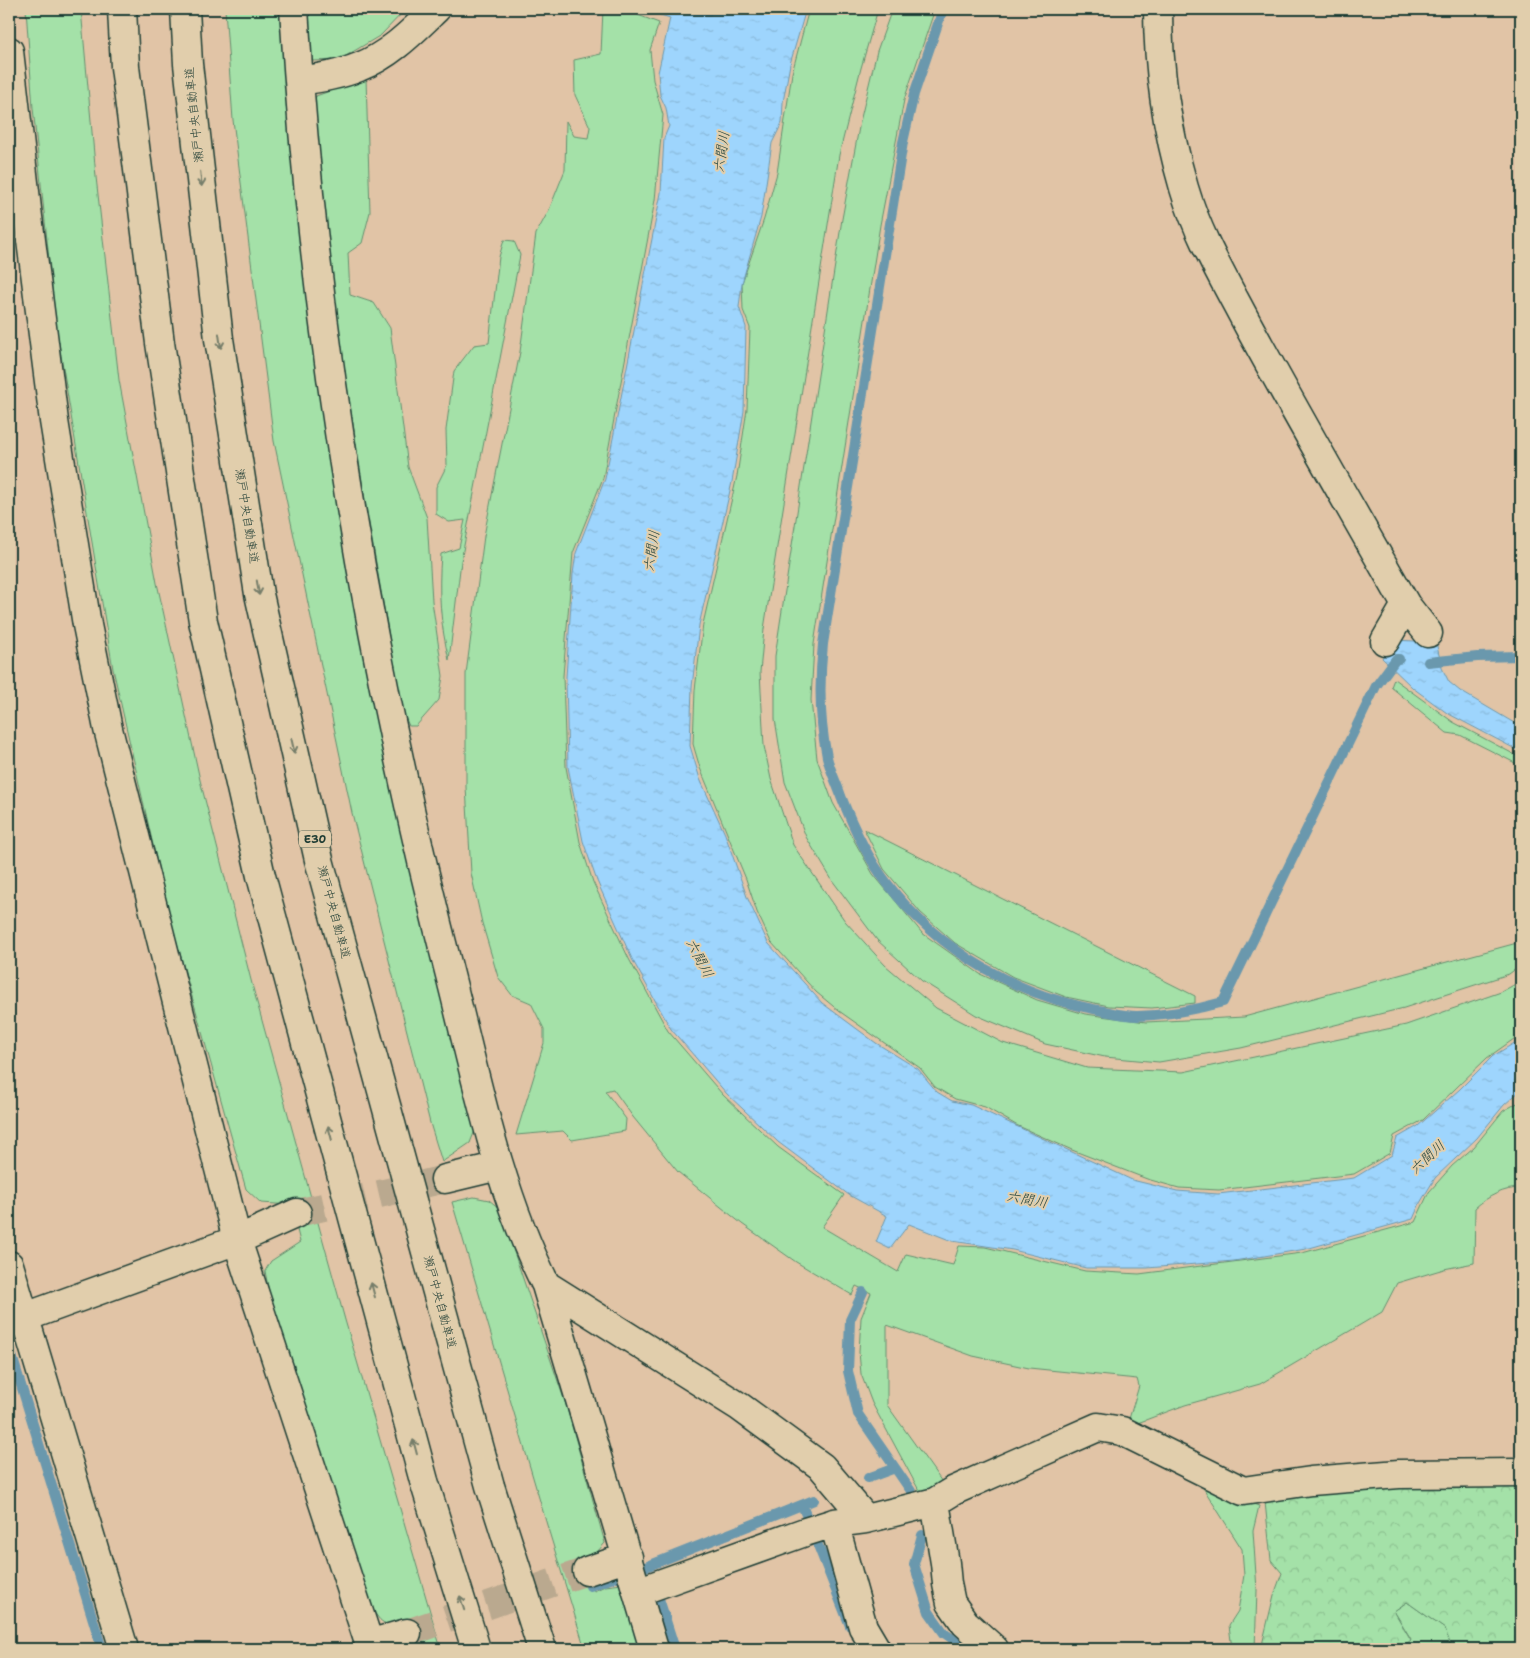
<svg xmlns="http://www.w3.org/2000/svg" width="1530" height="1658" viewBox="0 0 1530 1658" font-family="'Shantell Sans','Klee One',sans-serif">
<defs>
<pattern id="forest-crowns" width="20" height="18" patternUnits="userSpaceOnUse" patternTransform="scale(1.25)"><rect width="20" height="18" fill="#a4e1a8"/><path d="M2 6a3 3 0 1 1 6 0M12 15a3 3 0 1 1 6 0" fill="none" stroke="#8dc291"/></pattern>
<pattern id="water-ripples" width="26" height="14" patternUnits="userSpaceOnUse" patternTransform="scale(1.25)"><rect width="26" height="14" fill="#9ed5fd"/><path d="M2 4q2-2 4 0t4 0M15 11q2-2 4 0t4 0" fill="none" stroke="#88b8d9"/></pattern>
</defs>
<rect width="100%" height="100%" fill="#e1c4a6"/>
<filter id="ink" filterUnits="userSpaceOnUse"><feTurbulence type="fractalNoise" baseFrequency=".02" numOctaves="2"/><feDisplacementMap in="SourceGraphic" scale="10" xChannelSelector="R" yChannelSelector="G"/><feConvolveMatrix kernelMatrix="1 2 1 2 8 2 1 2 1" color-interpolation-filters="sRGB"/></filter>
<g filter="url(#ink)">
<path fill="#a4e1a8" stroke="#628f6e" d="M 26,9 L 81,9 L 96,177 L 119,380 L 157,583 L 200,780 L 253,988 L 345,1320 L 441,1649 L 412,1649 L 403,1625 C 381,1627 379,1620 369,1603 L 269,1292 L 265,1271 L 271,1261 L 300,1242 L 291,1205 L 261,1203 L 246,1189 L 168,911 L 113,669 L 56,325 L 33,108 Z
M 225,9 L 281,9 L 283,57 L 303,265 L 339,513 L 477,1125 L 470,1143 L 442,1162 L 430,1123 L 352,813 L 274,441 L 233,120 Z
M 309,9 L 406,9 L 381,35 L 339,60 L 311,61 Z
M 603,9 L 622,9 L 659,23 L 650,50 L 653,80 L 663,115 L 655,200 L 603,478 L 573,553 L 563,676 L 566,767 L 580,842 L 593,882 L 629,959 L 668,1031 L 723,1095 L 778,1147 L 844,1195 L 822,1227 L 898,1272 L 906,1254 L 953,1265 L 959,1246 L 985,1247 L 1085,1271 L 1139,1274 L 1302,1253 L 1415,1222 L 1429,1192 L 1452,1166 L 1474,1147 L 1503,1111 L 1521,1101 L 1521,1188 C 1504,1188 1488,1196 1475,1208 L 1474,1263 L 1444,1269 L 1397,1283 L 1382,1312 L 1260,1384 L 1185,1405 L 1135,1424 L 1129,1419 L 1139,1386 L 1137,1379 L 1029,1368 L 973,1356 L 887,1325 L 887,1405 L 942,1482 L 921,1494 L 872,1403 L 861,1374 L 859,1352 L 861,1318 L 871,1293 L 856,1286 L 852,1295 L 796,1262 L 742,1224 L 678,1172 L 633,1117 L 613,1089 L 605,1091 L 626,1119 L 625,1131 L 572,1140 L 563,1131 L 516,1135 L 544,1043 L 544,1029 L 531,1003 L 512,995 L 498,977 L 482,923 L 471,873 L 466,787 L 466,674 L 484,536 L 520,352 L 536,234 L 549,210 L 565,170 L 566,121 L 574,136 L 588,138 L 590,127 L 575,95 L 574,60 L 601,54 Z
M 809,9 L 878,9 L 861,68 L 839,155 L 764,629 L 760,672 L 764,746 L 771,779 L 793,845 L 845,921 L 885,965 L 936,1008 L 1003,1043 L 1087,1068 L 1183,1072 L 1406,1025 L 1501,992 L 1521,981 L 1521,1034 L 1487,1058 L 1423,1120 L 1394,1136 L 1390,1153 L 1354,1174 L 1219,1190 L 1179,1188 L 1147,1179 L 1072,1150 L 1016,1125 L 985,1107 L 955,1099 L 935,1087 L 920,1068 L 839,1011 L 816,992 L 771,942 L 757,912 L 746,879 L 700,768 L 693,744 L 695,690 L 703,624 L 737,476 L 747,409 L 750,328 L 743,310 L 742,283 L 764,219 L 777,173 L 792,73 Z
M 892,9 L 935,9 L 904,100 L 880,225 L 814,644 L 811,700 L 817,759 L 833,803 L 873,874 L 922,933 L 980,974 L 1037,1000 L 1085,1014 L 1146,1022 L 1244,1017 L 1517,943 L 1521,939 L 1521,965 L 1509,974 L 1404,1008 L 1241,1048 L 1159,1062 L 1105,1057 L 1045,1044 L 976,1015 L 922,981 L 877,940 L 832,880 L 806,837 L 785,782 L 775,719 L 775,656 L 842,219 L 860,122 L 877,51 Z
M 366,78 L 370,212 L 362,243 L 348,253 L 350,295 L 374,303 L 390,328 L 408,467 L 427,518 L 432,601 L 443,676 L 439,700 L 416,726 L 409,726 L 402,710 L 366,506 L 336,317 L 313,105 L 316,96 Z
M 504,240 L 514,241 L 520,255 L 461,561 L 449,660 C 440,622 438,594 441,554 L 459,548 L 465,520 L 449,522 L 436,514 L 436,487 L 447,465 L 446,430 L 454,371 L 474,345 L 489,343 L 499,257 Z
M 1394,679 L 1453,722 L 1521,758 L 1521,766 L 1460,735 L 1447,733 L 1391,687 Z
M 864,829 L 1195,996 L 1195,1003 L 1152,1008 L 1109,1006 L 1066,997 L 1013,977 L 955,943 L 920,912 L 884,869 Z
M 474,1197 L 489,1200 L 499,1208 L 566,1405 L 605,1543 L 597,1552 L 582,1557 L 594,1591 L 605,1586 L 623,1584 L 643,1649 L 585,1649 L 547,1525 L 452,1202 Z
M 1202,1486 L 1259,1506 L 1253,1531 L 1257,1590 L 1255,1649 L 1232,1649 L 1229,1625 L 1238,1611 L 1244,1575 L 1242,1549 Z
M 1407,1602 L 1445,1629 L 1452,1649 L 1400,1649 L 1411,1639 L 1394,1611 Z"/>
<path fill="url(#forest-crowns)" stroke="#628f6e" d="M 1521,1483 L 1521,1649 L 1452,1649 L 1445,1629 L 1407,1602 L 1394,1611 L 1411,1640 L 1400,1649 L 1261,1649 L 1274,1595 L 1282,1573 L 1271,1560 L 1265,1502 L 1324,1488 Z"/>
<path fill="url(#water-ripples)" stroke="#6b98ad" d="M 642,9 L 806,9 L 790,64 L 783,102 L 782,123 L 772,143 L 761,217 L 742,283 L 739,307 L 746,327 L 744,411 L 732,482 L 699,625 L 692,687 L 690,746 L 700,779 L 725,834 L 747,897 L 768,943 L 822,1003 L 876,1043 L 918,1069 L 937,1092 L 952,1101 L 971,1105 L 1132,1180 L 1177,1191 L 1218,1194 L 1354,1178 L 1392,1155 L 1397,1138 L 1418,1126 L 1460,1089 L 1493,1056 L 1521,1039 L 1521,1090 L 1504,1105 L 1477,1138 L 1435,1178 L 1420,1203 L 1413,1219 L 1306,1249 L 1234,1261 L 1147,1268 L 1086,1268 L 1013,1250 L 952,1241 L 909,1224 L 890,1249 L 876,1242 L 887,1216 L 849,1195 L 778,1142 L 727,1094 L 671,1029 L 632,959 L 597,881 L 583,841 L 568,767 L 566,677 L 573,574 L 576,553 L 605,479 L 661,193 L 664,138 L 669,126 L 666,108 L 660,95 L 658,73 L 670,18 Z
M 1393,640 L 1436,642 L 1442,668 L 1449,682 L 1460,691 L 1521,727 L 1521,752 L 1447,713 L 1413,688 L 1382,658 Z"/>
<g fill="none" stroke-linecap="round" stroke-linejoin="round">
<path stroke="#6b98ad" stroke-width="10" d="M 943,9 L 914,94 L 903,142 L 823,644 C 819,683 819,719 827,757 C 830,770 837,784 841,796 C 853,827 867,857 887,883 C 939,952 1019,997 1104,1011 C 1114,1013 1126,1016 1137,1016 C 1166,1015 1195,1010 1223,1002 L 1376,686 L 1396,659 L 1399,659
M 1428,662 L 1477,657 L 1521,656
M 863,1292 L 850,1320 L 848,1371 L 858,1414 L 911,1491
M 9,1346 L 102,1649
M 868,1478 L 895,1468
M 802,1505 L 850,1626
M 922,1535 L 914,1564 L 929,1612 L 944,1633 L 967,1649
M 590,1586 L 648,1566 L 814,1500
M 655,1586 L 675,1649
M 406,1649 L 409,1648"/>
<path stroke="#baa98f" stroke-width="28" stroke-dasharray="28 14" stroke-linecap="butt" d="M 297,1213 L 445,1179
M 407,1633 L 587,1571"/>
<defs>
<path id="minor" d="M 294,9 C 314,336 369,661 451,979 C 477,1082 498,1190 546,1285 L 654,1649
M 1158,9 C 1158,69 1167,130 1184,188 C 1198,236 1225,281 1248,325 C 1299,419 1353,512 1406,605 L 1428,633
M 9,51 L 27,209 L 54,421 L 87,625 L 108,729 L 237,1240 L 371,1649
M 299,81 C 319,78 340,75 359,67 C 390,55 413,31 436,9
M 1385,641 L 1406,605
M 445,1179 L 499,1166
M 9,1265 L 124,1649
M 546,1285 L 740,1407 L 822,1467 L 866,1519
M 9,1323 L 237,1240 L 297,1213
M 935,1502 L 945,1563 L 947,1584 L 951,1603 L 965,1623 L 994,1649
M 834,1523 L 866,1519 L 935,1502 L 953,1491 L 1098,1427 L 1122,1431 L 1243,1491 L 1311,1481 L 1399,1474 L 1521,1473
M 587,1571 L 628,1557
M 637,1592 L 805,1532 L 834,1523 L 863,1627 L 876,1649
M 369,1644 L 407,1633"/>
<path id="motorway" d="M 122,9 L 125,67 L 160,343 L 203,621 L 261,876 L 424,1481 L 476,1649
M 185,9 L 188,64 L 219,339 L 259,594 L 319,860 L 490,1486 L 542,1649"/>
</defs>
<use href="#minor" stroke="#1f3d34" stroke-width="31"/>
<use href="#motorway" stroke="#1f3d34" stroke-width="31"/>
<use href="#minor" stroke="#e1ceac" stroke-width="28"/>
<use href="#motorway" stroke="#e1ceac" stroke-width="28"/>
</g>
<defs><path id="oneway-shaft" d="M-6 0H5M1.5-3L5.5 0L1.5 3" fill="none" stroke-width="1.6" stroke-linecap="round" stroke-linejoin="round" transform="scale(1.25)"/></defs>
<g stroke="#767e6a">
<use href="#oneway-shaft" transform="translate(201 179) rotate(84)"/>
<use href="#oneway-shaft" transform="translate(220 341) rotate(82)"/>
<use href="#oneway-shaft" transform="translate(258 588) rotate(81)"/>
<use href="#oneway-shaft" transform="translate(293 746) rotate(77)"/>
<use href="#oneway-shaft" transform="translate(330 1133) rotate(-105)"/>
<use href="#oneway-shaft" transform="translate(373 1290) rotate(-105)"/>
<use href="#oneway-shaft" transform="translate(415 1447) rotate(-105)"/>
<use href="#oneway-shaft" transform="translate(462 1603) rotate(-107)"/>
</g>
</g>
<g text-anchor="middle" stroke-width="4" stroke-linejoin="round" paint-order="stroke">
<rect fill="#e1ceac" stroke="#596858" stroke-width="1" x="299" y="830.5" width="32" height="17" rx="4"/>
<g font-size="11" font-weight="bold" fill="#1f3d34">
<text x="315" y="843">E30</text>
</g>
<g font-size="12" fill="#1f3d34" stroke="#e1ceac">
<text transform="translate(194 115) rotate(-96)" y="4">瀬戸中央自動車道</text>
<text transform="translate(247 516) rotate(81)" y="4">瀬戸中央自動車道</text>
<text transform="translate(334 912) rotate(75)" y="4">瀬戸中央自動車道</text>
<text transform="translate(440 1302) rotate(75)" y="4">瀬戸中央自動車道</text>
</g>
<g font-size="14" font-style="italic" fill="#25453e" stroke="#e1ceac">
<text transform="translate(721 152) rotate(-82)" y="5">六間川</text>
<text transform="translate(651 551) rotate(-82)" y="5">六間川</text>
<text transform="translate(700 958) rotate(62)" y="5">六間川</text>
<text transform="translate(1427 1157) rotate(-43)" y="5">六間川</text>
<text transform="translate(1027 1199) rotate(10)" y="5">六間川</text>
</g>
</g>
<rect width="1530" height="1658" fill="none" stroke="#e1ceac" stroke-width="30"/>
<rect x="15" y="15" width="1500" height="1628" fill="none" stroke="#1f3d34" stroke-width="2" filter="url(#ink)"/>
</svg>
